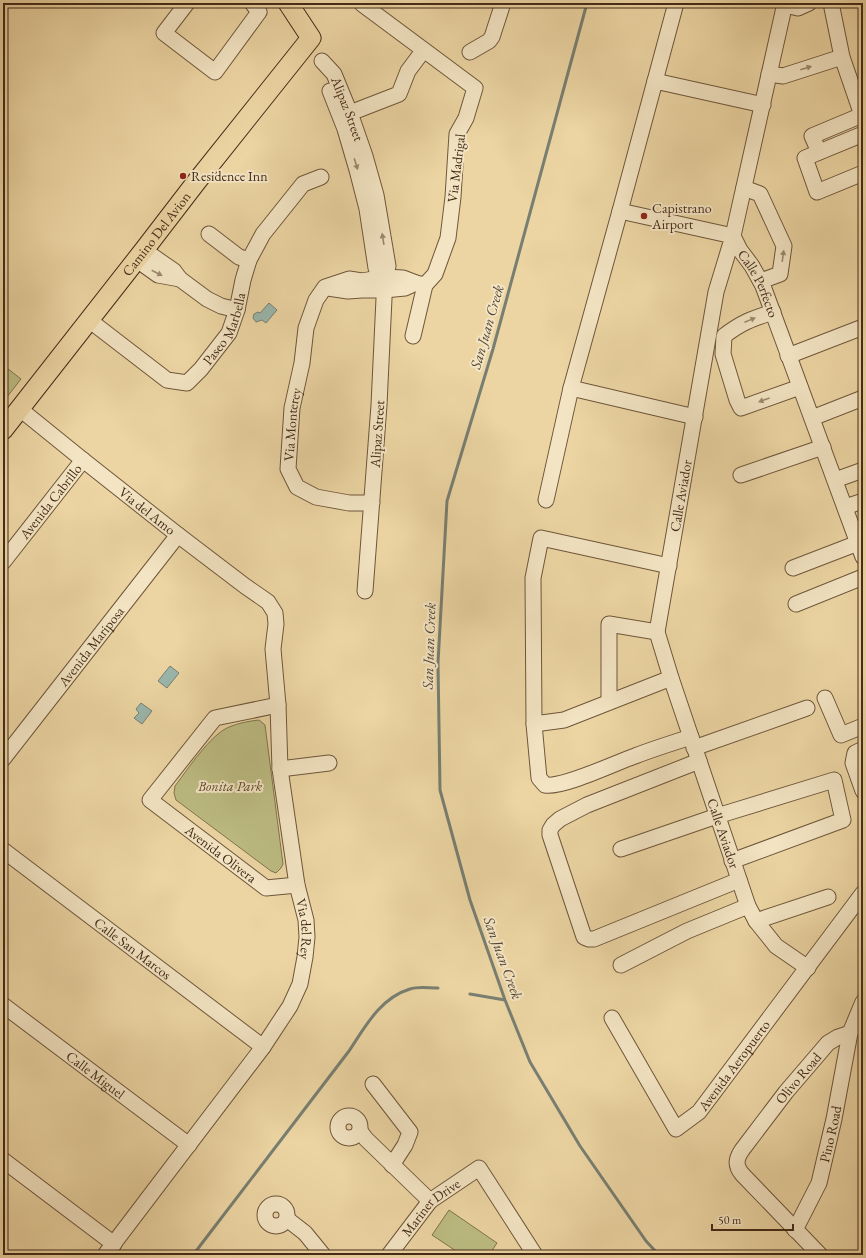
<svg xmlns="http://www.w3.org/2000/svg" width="866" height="1258" viewBox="0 0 866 1258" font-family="'EB Garamond',serif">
<rect width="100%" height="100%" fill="#ecd5a3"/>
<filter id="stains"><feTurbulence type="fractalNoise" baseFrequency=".005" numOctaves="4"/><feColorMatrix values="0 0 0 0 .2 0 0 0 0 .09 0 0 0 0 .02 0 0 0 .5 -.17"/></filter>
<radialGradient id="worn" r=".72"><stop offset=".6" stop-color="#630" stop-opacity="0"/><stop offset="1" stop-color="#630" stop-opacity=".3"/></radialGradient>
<path fill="#bcbc82" stroke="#80744d" d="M 3,365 L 21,379 L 3,402 Z
M 259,720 L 265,725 L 283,864 L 281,868 L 276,873 L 271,871 L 176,800 L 174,793 L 175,786 C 188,769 210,735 229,727 C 239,723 249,721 259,720 Z
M 449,1210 L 497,1243 L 489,1255 L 462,1255 L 432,1235 Z"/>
<path fill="#9ab7ae" stroke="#787f72" d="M 269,303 L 277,310 L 266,323 L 262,320 L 256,322 L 253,318 L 254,314 L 258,312 L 260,313 Z
M 170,666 L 179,673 L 167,688 L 158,681 Z
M 141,703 L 152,711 L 142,724 L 134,718 L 139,713 L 136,709 Z"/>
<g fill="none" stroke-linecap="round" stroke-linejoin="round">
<path stroke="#787f72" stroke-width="3" d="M 587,3 L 493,349 L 447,501 L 438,663 L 440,790 L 470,900 L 505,1000 L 530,1062 L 580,1146 L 646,1241 L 659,1255
M 470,994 L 505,1000
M 193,1255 L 349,1051 C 365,1027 380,998 410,989 C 418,986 429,988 438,988"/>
<defs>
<g id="minor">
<path d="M 187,3 L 164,33 L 215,72 L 259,12 L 252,3"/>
<path id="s1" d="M 785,3 L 733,236 L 740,250 L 752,266 L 763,286 L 863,557"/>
<path d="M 831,3 L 842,57 L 863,118"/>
<path d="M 362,4 L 475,88 L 466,118 L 457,134 L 453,197 L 448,238 L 435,274 L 425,285 L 413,336"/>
<path d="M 785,5 L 798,8 L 809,3"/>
<path d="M 470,52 L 489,41 L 492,37 L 503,3"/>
<path id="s2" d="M 322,61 L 334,74 L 350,113 L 365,156 L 376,195 L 388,266 L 385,277 L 379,405 L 365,591"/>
<path d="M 769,74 L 783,76 L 842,57"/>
<path d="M 655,81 L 676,3"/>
<path d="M 330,91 L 345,129 L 357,170 L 367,209 L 376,268 L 385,277"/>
<path d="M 350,113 L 399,94 L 408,71 L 423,51"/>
<path d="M 863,134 L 805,158 L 817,192 L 863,173"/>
<path d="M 819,152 L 812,136 L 862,115"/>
<path d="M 744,188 L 760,194 L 784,246 L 780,274 L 761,281"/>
<path d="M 620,211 L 571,388 L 695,417"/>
<path d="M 209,234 L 239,257 L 249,260"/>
<path d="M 144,250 L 174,271 L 180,279 L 207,299 L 221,306 L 237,310"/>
<path d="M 137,260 L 158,275 L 180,279"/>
<path d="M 328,288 L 348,291 L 362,290 L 384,290 L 405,288 L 416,283"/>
<path d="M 773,312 C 752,319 742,322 724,336 L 723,354 L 737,400 L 741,408 L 800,387"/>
<path id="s3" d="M 89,320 L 167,380 L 187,383 L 201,369 L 229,333 L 237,310 L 243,280 L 249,260 L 263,234 L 303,184 L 321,177"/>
<path d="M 788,356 L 863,327"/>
<path id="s4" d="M 20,409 L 83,460 L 178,535 L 245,586 L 268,602 L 275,613 L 276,624 L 273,649 L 278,705 L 280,769 L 297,885 L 306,920 L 307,937 L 305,957 L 300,984 L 290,1006 L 263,1047 L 105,1255"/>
<path d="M 812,418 L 863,398"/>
<path d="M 741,475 L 823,447"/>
<path d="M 835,480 L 863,470"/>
<path d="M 546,500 L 571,388"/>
<path id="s5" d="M 372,503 L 349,503 L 316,497 L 297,487 L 288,469 L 292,408 L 302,363 L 306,328 L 316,300 L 325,287 L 349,279 L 362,281 L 385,277 L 403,278 L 416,283 L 425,285"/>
<path d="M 845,507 L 863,501"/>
<path id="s6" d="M 3,562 L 83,460"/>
<path d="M 669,566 L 541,538 L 533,578 L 534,724 L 564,720 L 671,678"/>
<path d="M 793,568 L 858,543"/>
<path d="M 796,604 L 863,577"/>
<path id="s7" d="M 657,632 L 671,678 L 748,906 L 756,921 L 776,946 L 808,968"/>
<path d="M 825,698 L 841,735 L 863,726"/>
<path id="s8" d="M 609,702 L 609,624 L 657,632 L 716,292 L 733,236 L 620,211 L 655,81 L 763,105"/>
<path id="s9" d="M 278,705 L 215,718 L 150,800 L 266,888 L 297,885"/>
<path d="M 534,724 L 539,778 L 545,785 C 563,788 615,763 635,756 C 653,749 672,743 691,737"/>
<path d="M 694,748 L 807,708"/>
<path d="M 863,749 L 855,753 L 853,763 L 863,791"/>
<path id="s10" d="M 3,759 L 178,535"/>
<path d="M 699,761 L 587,805 L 560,819 L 553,825 L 550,830 L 550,835 L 584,937 L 589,939 L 594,939 L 739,880"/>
<path d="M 280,769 L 329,763"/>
<path d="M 621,849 L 717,816 L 834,780 L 843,820 L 732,861"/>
<path id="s11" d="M 3,850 L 263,1047"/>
<path d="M 756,921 L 828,897"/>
<path d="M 621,965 L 687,931 L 748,906"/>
<path id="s12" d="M 3,1005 L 189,1145"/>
<path id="s13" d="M 612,1018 L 676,1129 L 699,1112 L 863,893"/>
<path d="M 373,1084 L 410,1132 L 405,1145 L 392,1165"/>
<circle cx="349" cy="1127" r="11"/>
<path d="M 360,1131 L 366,1139 L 430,1201"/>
<path d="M 3,1160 L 114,1244"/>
<circle cx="276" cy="1215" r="11"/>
<path d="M 287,1219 L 305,1233 L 323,1255"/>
<path id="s14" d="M 795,1230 L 819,1183 L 834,1119 L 850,1033"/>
<path id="s15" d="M 389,1255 L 430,1201 L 479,1168 L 535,1255"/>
<path id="s16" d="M 820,1255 L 742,1174 C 735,1165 736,1159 742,1150 L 786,1092 L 828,1043 L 838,1037 L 850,1033 L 863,1002"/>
</g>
<g id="major">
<path id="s17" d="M 3,430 L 144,250 L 197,181 L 311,38 L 288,3"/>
</g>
</defs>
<use href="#minor" stroke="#6e563b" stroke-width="17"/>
<use href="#major" stroke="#442b18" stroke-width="21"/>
<use href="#minor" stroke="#f3e4c3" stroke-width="15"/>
<use href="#major" stroke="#ecd5a3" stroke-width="19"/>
</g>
<defs><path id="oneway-solid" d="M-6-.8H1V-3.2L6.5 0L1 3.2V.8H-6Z"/></defs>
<g fill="#9c886e">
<use href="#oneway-solid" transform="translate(806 68) rotate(-18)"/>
<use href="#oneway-solid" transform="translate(356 164) rotate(73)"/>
<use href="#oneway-solid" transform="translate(383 239) rotate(-99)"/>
<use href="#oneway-solid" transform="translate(783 256) rotate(-82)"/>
<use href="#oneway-solid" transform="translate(157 273) rotate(27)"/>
<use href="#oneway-solid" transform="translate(750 320) rotate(-22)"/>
<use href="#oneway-solid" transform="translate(764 400) rotate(160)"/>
</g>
<g fill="#8f2418" stroke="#f3e4c3" stroke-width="1.5">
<circle cx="183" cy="176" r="4"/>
<circle cx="644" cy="216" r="4"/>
</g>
<g text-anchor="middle" stroke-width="4" stroke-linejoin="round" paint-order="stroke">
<g font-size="14" fill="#442b18" stroke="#f3e4c3">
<text dy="5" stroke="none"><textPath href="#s2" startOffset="55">Alipaz Street</textPath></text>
<text transform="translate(456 168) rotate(-83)" y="5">Via Madrigal</text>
<text dy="5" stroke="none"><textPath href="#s17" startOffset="249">Camino Del Avion</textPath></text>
<text dy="5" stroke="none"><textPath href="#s1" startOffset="293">Calle Perfecto</textPath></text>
<text dy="5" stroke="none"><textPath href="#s3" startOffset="186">Paseo Marbella</textPath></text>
<text dy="5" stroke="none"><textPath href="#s5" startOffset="143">Via Monterey</textPath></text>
<text transform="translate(377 434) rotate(-86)" y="5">Alipaz Street</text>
<text dy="5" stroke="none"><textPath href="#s8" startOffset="265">Calle Aviador</textPath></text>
<text dy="5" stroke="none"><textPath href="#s6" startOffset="77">Avenida Cabrillo</textPath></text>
<text dy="5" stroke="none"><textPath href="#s4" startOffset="163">Via del Amo</textPath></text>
<text dy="5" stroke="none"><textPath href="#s10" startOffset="143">Avenida Mariposa</textPath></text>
<text dy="5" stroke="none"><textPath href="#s7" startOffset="212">Calle Aviador</textPath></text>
<text dy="5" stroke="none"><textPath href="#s9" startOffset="258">Avenida Olivera</textPath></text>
<text dy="5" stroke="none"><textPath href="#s4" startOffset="646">Via del Rey</textPath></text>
<text dy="5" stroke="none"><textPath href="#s11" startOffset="163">Calle San Marcos</textPath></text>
<text dy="5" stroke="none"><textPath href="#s13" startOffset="215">Avenida Aeropuerto</textPath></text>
<text dy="5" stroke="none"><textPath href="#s12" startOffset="116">Calle Miguel</textPath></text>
<text dy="5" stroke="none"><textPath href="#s16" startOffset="230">Olivo Road</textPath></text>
<text dy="5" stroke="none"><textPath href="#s14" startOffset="103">Pino Road</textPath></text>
<text dy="5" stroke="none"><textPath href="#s15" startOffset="64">Mariner Drive</textPath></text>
</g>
<g font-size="14" fill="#442b18" stroke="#f3e4c3" text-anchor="start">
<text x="191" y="181">Residence Inn</text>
<text x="652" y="213">Capistrano<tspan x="652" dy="16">Airport</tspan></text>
</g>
<g font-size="14" font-style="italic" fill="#5c482d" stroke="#f3e4c3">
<text x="230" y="791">Bonita Park</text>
</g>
<g font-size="15" font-style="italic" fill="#554736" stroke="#f3e4c3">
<text transform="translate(487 327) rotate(-74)" y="5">San Juan Creek</text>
<text transform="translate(429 646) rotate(-88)" y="5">San Juan Creek</text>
<text transform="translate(503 958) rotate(70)" y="5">San Juan Creek</text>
</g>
</g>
<rect width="866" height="1258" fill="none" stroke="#ecd5a3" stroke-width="16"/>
<rect x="4" y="4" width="858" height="1250" fill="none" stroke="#442b18" stroke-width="2"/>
<rect x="8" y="8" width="850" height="1242" fill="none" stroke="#442b18"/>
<path d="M712 1224v6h81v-6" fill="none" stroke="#442b18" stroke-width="2"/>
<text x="718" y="1224" font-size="12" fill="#442b18" stroke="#f3e4c3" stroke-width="3" paint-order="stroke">50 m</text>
<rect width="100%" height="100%" filter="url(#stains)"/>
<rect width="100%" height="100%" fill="url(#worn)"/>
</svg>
